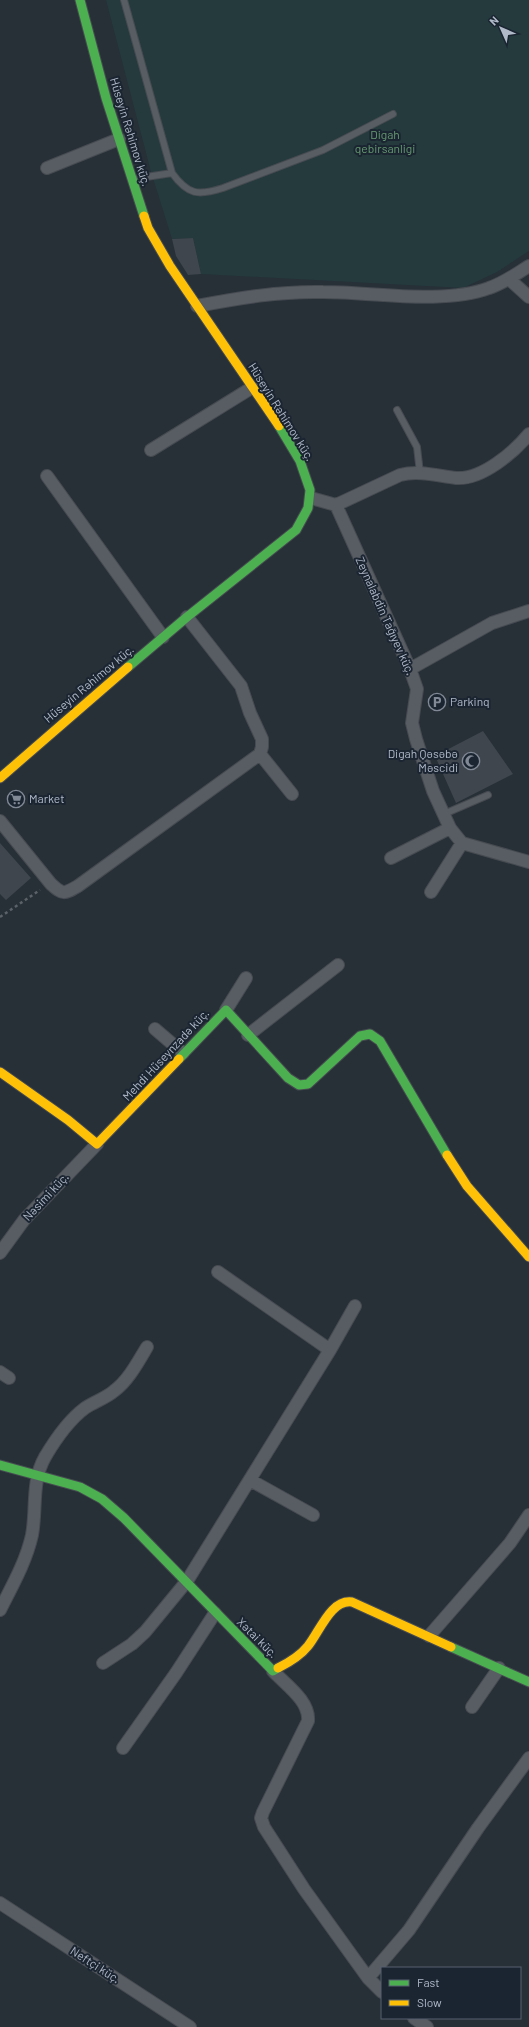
<svg xmlns="http://www.w3.org/2000/svg" width="529" height="2027" viewBox="0 0 529 2027" font-family="Barlow,sans-serif">
<rect width="100%" height="100%" fill="#272f37"/>
<path fill="#243a3d" d="M 106,0 L 529,0 L 529,251 L 497,272 L 463,288 L 201,274 L 193,238 L 172,239 L 151,172 Z"/>
<path fill="#3f464d" d="M 193,238 L 201,274 L 188,275 L 176,256 L 172,239 Z
M 483,731 L 513,774 L 456,803 L 435,756 Z
M 0,843 L 31,878 L 6,900 L 0,894 Z"/>
<g fill="none" stroke-linecap="round" stroke-linejoin="round">
<defs>
<path id="lane" d="M 124,0 L 172,173 C 188,195 198,196 223,188 L 323,150 L 393,114
M 133,179 L 172,173
M 397,410 L 417,447 L 420,473
M 444,814 L 488,795"/>
<path id="street" d="M 47,168 L 119,139
M 509,279 L 529,297
M 197,306 C 239,298 280,291 323,292 C 372,292 444,305 489,288 C 504,283 516,274 529,266
M 151,450 L 253,387
M 47,476 L 163,637
M 311,498 L 336,505 L 410,669 L 417,689 L 412,723 L 416,739 L 433,791 L 450,828 L 462,843 L 529,862
M 336,505 L 400,475 C 419,470 438,476 456,478 C 482,480 514,452 529,434
M 410,669 L 492,623 L 529,611
M 260,754 L 292,794
M 0,821 L 51,884 C 63,895 64,894 78,886 L 260,754 L 262,747 L 262,739 L 250,713 L 241,686 L 187,617
M 391,858 L 450,828
M 431,892 L 462,843
M 226,1010 L 246,978
M 155,1029 L 183,1053
M 248,1035 L 338,965
M 0,1253 L 24,1220 L 97,1144
M 330,1350 L 355,1306
M 0,1372 L 9,1378
M 250,1480 L 313,1515
M 0,1610 C 12,1586 26,1562 32,1535 C 37,1508 31,1482 45,1457 C 55,1440 69,1420 85,1408 C 94,1402 106,1398 114,1391 C 128,1381 138,1362 147,1347
M 429,1636 L 510,1543 L 529,1515
M 103,1663 L 132,1644 L 145,1632 L 187,1581 L 330,1350 L 218,1272
M 273,1671 C 286,1685 310,1701 308,1721 L 263,1812 L 261,1818 L 264,1827 L 304,1889 L 368,1978 L 382,1992
M 472,1707 L 499,1668
M 123,1748 L 176,1673 L 215,1613
M 0,1903 L 190,2027
M 368,1978 L 409,1930 L 478,1828 L 529,1758
M 414,2018 L 427,2027"/>
<path id="fast" d="M 80,0 L 106,98 L 144,216
M 128,667 L 187,617 L 296,530 L 308,508 L 310,490 L 300,461 L 279,426
M 179,1059 L 226,1010 L 288,1078 L 299,1085 L 308,1084 L 360,1036 L 370,1034 L 380,1041 L 447,1155
M 0,1465 L 80,1487 L 102,1499 L 124,1518 L 273,1671 L 278,1668
M 451,1647 L 529,1682"/>
<path id="slow" d="M 144,216 L 148,228 L 170,266 L 279,426
M 0,778 L 128,667
M 0,1072 L 68,1120 L 97,1144 L 179,1059
M 447,1155 L 467,1186 L 529,1257
M 278,1668 C 290,1662 300,1656 308,1646 C 320,1631 331,1599 352,1602 L 451,1647"/>
</defs>
<use href="#lane" stroke="#464b51" stroke-width="8"/>
<use href="#street" stroke="#464b51" stroke-width="14"/>
<use href="#fast" stroke="#464b51" stroke-width="11"/>
<use href="#slow" stroke="#464b51" stroke-width="11"/>
<path stroke="#5b6268" stroke-width="2.5" stroke-dasharray="3 3" stroke-linecap="butt" d="M 0,917 L 40,890"/>
<use href="#lane" stroke="#585d64" stroke-width="6"/>
<use href="#street" stroke="#585d64" stroke-width="12"/>
<use href="#fast" stroke="#4caf50" stroke-width="9"/>
<use href="#slow" stroke="#ffc107" stroke-width="9"/>
</g>
<defs>
<symbol id="parking-ring" viewBox="-11 -11 22 22"><circle r="9.5" fill="#1b2532" stroke="#818996" stroke-width="1.5"/><path d="M-3.5-5.5H1a3.5 3.5 0 0 1 0 7H-1V5.5H-3.5ZM-1-3.4V-.6H.8a1.4 1.4 0 0 0 0-2.8Z" fill="#818996"/></symbol>
<symbol id="mosque-ring" viewBox="-11 -11 22 22"><circle r="9.5" fill="#1b2532" stroke="#818996" stroke-width="1.5"/><path d="M3.5-4.9A6 6 0 1 0 3.5 4.9A5 5 0 1 1 3.5-4.9Z" fill="#818996"/></symbol>
<symbol id="supermarket-ring" viewBox="-11 -11 22 22"><circle r="9.5" fill="#1b2532" stroke="#818996" stroke-width="1.5"/><path d="M-6-5.5h2.5l.6 2H6L4.5 2H-2.5L-4.4-4H-6ZM-1.5 3.2a1.3 1.3 0 1 0 .1 0ZM3 3.2a1.3 1.3 0 1 0 .1 0Z" fill="#818996"/></symbol>
</defs>
<g fill-rule="evenodd">
<use href="#parking-ring" x="427" y="692" width="20" height="20"/>
<use href="#mosque-ring" x="461" y="751" width="20" height="20"/>
<use href="#supermarket-ring" x="6" y="789" width="20" height="20"/>
</g>
<g text-anchor="middle" stroke-width="4" stroke-linejoin="round" paint-order="stroke">
<g font-size="12" fill="#b1bac9" stroke="#1b2532">
<text transform="translate(130 132) rotate(73)" y="4">Hüseyin Rəhimov küç.</text>
<text transform="translate(281 412) rotate(58)" y="4">Hüseyin Rəhimov küç.</text>
<text transform="translate(385 616) rotate(66)" y="4">Zeynalabdin Tağıyev küç.</text>
<text transform="translate(89 684) rotate(-40)" y="4">Hüseyin Rəhimov küç.</text>
<text transform="translate(166 1055) rotate(-47)" y="4">Mehdi Hüseynzadə küç.</text>
<text transform="translate(46 1197) rotate(-47)" y="4">Nəsimi küç.</text>
<text transform="translate(257 1638) rotate(45)" y="4">Xətai küç.</text>
<text transform="translate(95 1965) rotate(33)" y="4">Neftçi küç.</text>
</g>
<g font-size="12" fill="#669b71" stroke="#1b2532">
<text x="385" y="139">Digah<tspan x="385" dy="14">qebirsanligi</tspan></text>
</g>
<g font-size="12" fill="#b1bac9" stroke="#1b2532" text-anchor="start">
<text x="450" y="706">Parkinq</text>
<text x="458" y="758" text-anchor="end">Digah Qəsəbə<tspan x="458" dy="14">Məscidi</tspan></text>
<text x="29" y="803">Market</text>
</g>
</g>
<rect x="381" y="1967" width="140" height="52" fill="#1b2532" stroke="#57616e"/>
<rect x="389" y="1980" width="20" height="6" fill="#4caf50" stroke="#57616e"/>
<text x="417" y="1987" font-size="12" fill="#b1bac9">Fast</text>
<rect x="389" y="2000" width="20" height="6" fill="#ffc107" stroke="#57616e"/>
<text x="417" y="2007" font-size="12" fill="#b1bac9">Slow</text>
<g transform="translate(501 28) rotate(315)" stroke="#1b2532" stroke-width="3" paint-order="stroke">
<path d="M0-3L7 15L0 10L-7 15Z" fill="#b1bac9"/>
<text y="-6" font-size="11" font-weight="bold" text-anchor="middle" fill="#b1bac9">N</text>
</g>
</svg>
